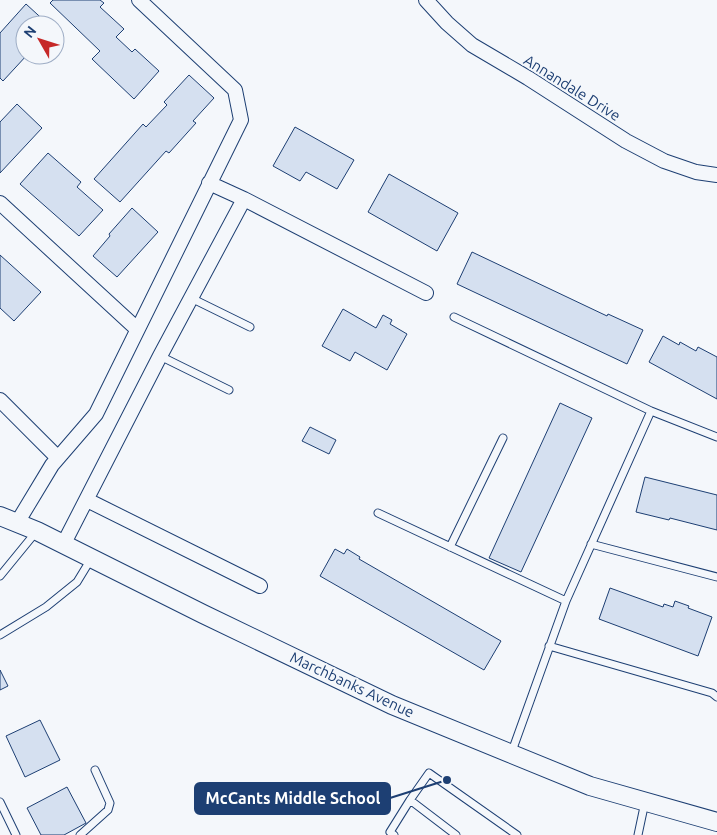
<svg xmlns="http://www.w3.org/2000/svg" width="717" height="835" viewBox="0 0 717 835" font-family="Ubuntu,sans-serif">
<rect width="100%" height="100%" fill="#f4f7fb"/>
<path fill="#d5e0f0" stroke="#1d3f73" d="M 53,0 L 100,0 L 104,3 L 100,7 L 124,29 L 116,37 L 132,52 L 135,49 L 159,71 L 134,99 L 92,59 L 100,51 L 50,3 Z
M 26,4 L 49,25 L 25,25 L 25,55 L 27,55 L 3,81 L 0,78 L 0,33 Z
M 189,75 L 214,98 L 193,121 L 196,123 L 169,153 L 166,151 L 120,202 L 94,179 L 143,124 L 146,127 L 167,105 L 164,102 Z
M 17,104 L 42,128 L 0,173 L 0,122 Z
M 295,127 L 354,160 L 337,189 L 306,172 L 300,181 L 273,166 Z
M 48,153 L 81,182 L 77,187 L 103,210 L 79,236 L 20,184 Z
M 389,174 L 458,213 L 437,251 L 368,212 Z
M 132,208 L 158,232 L 117,277 L 93,256 L 110,236 L 109,234 Z
M 472,252 L 607,316 L 608,314 L 643,330 L 627,364 L 457,284 Z
M 0,255 L 41,292 L 14,321 L 0,308 Z
M 343,309 L 376,328 L 383,315 L 392,320 L 390,324 L 407,334 L 387,370 L 355,352 L 350,361 L 322,346 Z
M 663,336 L 679,345 L 680,342 L 696,351 L 698,347 L 717,357 L 717,399 L 649,362 Z
M 560,403 L 592,418 L 521,572 L 489,558 Z
M 310,427 L 336,440 L 329,454 L 302,441 Z
M 645,477 L 717,495 L 717,530 L 670,518 L 669,520 L 636,512 Z
M 335,549 L 344,554 L 347,549 L 360,557 L 359,559 L 501,641 L 484,670 L 320,576 Z
M 610,588 L 663,607 L 664,604 L 673,607 L 675,601 L 689,606 L 688,608 L 712,617 L 698,656 L 599,619 Z
M 0,670 L 8,686 L 0,690 Z
M 40,720 L 60,760 L 25,777 L 6,736 Z
M 67,787 L 86,823 L 64,835 L 41,835 L 27,808 Z"/>
<g fill="none" stroke-linecap="round" stroke-linejoin="round">
<defs>
<path id="service" d="M 191,298 L 250,327
M 454,317 L 651,411 L 717,437
M 160,356 L 229,390
M 378,513 L 566,601 L 511,754
M 591,544 L 717,577
M 450,547 L 503,438
M 0,576 L 36,532
M 566,601 L 651,411
M 0,635 L 46,607 L 77,582 L 91,559
M 549,646 L 712,693 L 717,697
M 0,802 L 16,835
M 80,835 L 108,810 L 110,803 L 95,770
M 394,835 L 390,832 L 410,800
M 456,835 L 410,800 L 429,773 L 517,835
M 638,835 L 645,802"/>
<path id="minor" d="M 426,0 L 447,23 L 472,45 L 528,78 L 626,141 L 664,161 L 696,172 L 717,175
M 244,199 L 426,293
M 0,203 L 137,329
M 0,400 L 58,458
M 87,500 L 260,586
M 17,523 L 52,465 L 96,414 L 241,120 L 235,90 L 139,0
M 63,545 L 160,356 L 244,199 L 209,183"/>
<path id="tertiary" d="M 0,516 L 37,531 L 203,614 L 392,705 L 590,786 L 717,822"/>
</defs>
<use href="#service" stroke="#1d3f73" stroke-width="9"/>
<use href="#minor" stroke="#1d3f73" stroke-width="16"/>
<use href="#tertiary" stroke="#1d3f73" stroke-width="20"/>
<use href="#service" stroke="#f4f7fb" stroke-width="7"/>
<use href="#minor" stroke="#f4f7fb" stroke-width="14"/>
<use href="#tertiary" stroke="#f4f7fb" stroke-width="18"/>
</g>
<g text-anchor="middle" stroke-width="4" stroke-linejoin="round" paint-order="stroke">
<g font-size="15" fill="#1d3f73" stroke="#f4f7fb">
<text transform="translate(572 88) rotate(32)" y="5">Annandale Drive</text>
<text transform="translate(352 685) rotate(25)" y="5">Marchbanks Avenue</text>
</g>
</g>
<path fill="none" stroke="#1d3f73" stroke-width="2" d="M447 780L390 798"/>
<circle fill="#1d3f73" stroke="#f4f7fb" stroke-width="2" cx="447" cy="780" r="5"/>
<rect fill="#1d3f73" stroke="#1d3f73" stroke-width="2" x="195" y="783" width="195" height="31" rx="5"/>
<g font-size="16" text-anchor="middle" font-weight="bold" fill="#fff">
<text x="293" y="804">McCants Middle School</text>
</g>
<g transform="translate(40 40) rotate(309)"><circle r="24" fill="#f4f7fb" stroke="#9eadc5"/>
<path d="M0-4L9 19L0 12L-9 19Z" fill="#c62828"/>
<text y="-8" font-size="14" font-weight="bold" text-anchor="middle" fill="#1d3f73">N</text>
</g>
</svg>
